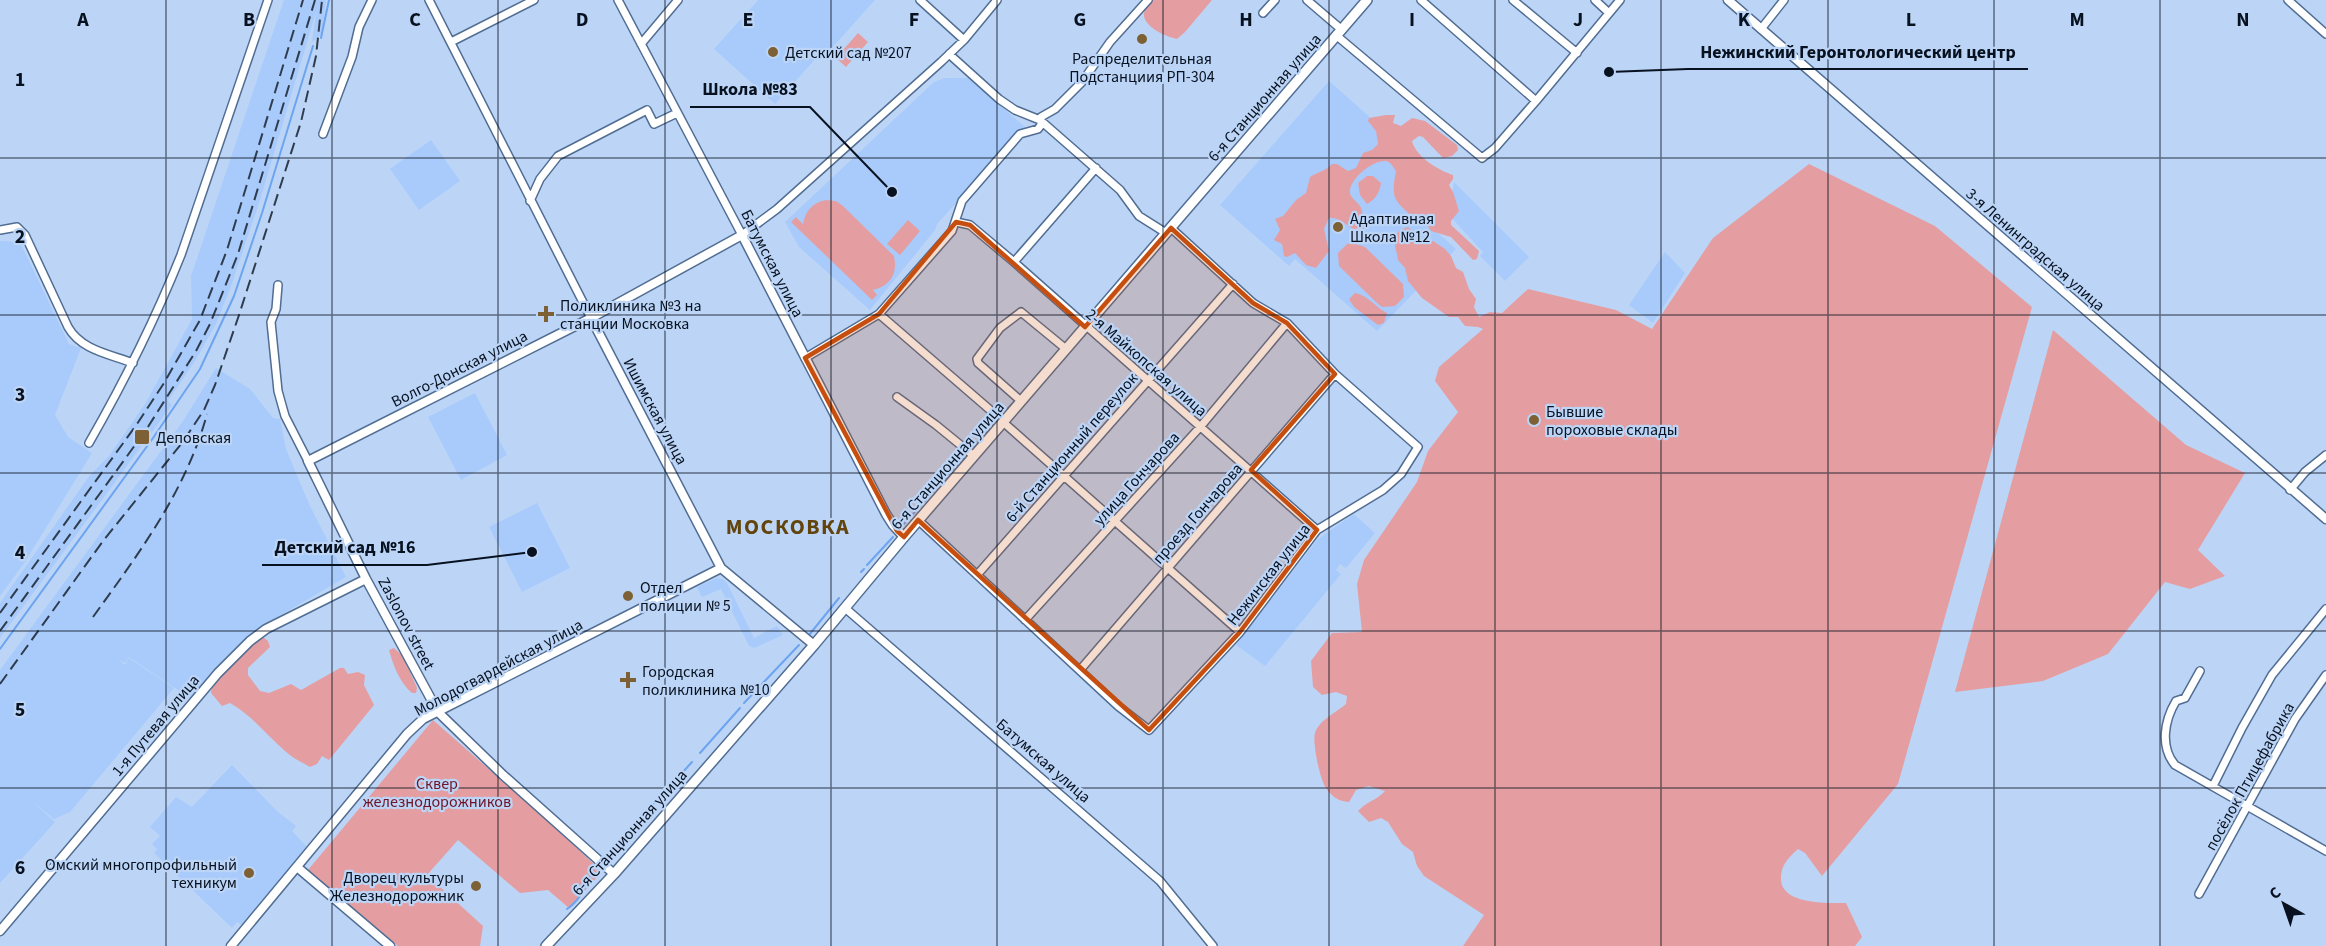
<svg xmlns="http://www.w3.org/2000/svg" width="2326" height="946" viewBox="0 0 2326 946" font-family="'Source Sans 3',sans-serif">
<rect width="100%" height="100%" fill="#bcd5f7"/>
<path fill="#a8cbfb" d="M 284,0 L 326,0 L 322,34 L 312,42 L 316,12 L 260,200 L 231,286 L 216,324 L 195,361 L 168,401 L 172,405 L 0,638 L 0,603 L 90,475 L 109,456 L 145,404 L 192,319 L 191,276 Z
M 758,0 L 875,0 L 823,58 L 819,55 L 775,104 L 714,49 Z
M 945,78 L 969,78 L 1025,127 L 937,224 L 935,230 L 870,310 L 799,247 L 785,222 L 934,82 Z
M 1329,81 L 1434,174 L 1406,205 L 1456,249 L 1377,331 L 1295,259 L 1289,266 L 1220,205 Z
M 431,140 L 460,181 L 419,210 L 390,169 Z
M 1454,182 L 1529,257 L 1505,281 L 1480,256 L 1483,252 L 1449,215 Z
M 0,241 L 20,242 L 69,344 L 81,348 L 55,415 L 68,437 L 92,453 L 25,562 L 0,596 Z
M 1665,252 L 1685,273 L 1653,323 L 1629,305 Z
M 216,368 L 250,389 L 273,418 L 280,419 L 286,449 L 309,504 L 346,577 L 250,633 L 190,698 L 129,657 L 125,663 L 118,659 L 125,665 L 129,658 L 174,688 L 70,812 L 54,819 L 33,802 L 55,822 L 0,883 L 0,670 L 183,421 Z
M 475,393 L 507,455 L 461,480 L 428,417 Z
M 537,503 L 570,568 L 522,592 L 489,527 Z
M 1354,514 L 1375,533 L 1346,568 L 1340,564 L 1336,570 L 1341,574 L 1265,666 L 1236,645 L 1318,539 Z
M 717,578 L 723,579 L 727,583 L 754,638 L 777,626 L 783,635 L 754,648 L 749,646 L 721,589 L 702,597 L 697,587 Z
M 232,765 L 278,812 L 296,826 L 292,831 L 308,848 L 242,925 L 237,922 L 232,928 L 154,853 L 157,849 L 152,844 L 160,836 L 150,827 L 176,797 L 192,807 Z"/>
<path fill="#e49ea1" d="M 1152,0 L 1212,0 L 1185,32 L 1177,39 C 1166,37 1142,26 1144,13 C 1145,8 1149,4 1152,0 Z
M 858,33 L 868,42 L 846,67 L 836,58 Z
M 1386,115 L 1395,115 L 1393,123 L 1401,126 L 1412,118 L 1425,121 L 1457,145 L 1458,150 L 1452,156 L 1443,158 L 1423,137 L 1419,136 L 1412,141 C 1416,157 1438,170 1453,175 L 1453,179 L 1449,185 L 1453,192 L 1459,211 L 1451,221 L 1451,225 L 1479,251 L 1477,259 L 1473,260 L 1451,237 L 1431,231 L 1422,217 L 1413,217 C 1393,200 1391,197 1396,171 C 1393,167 1391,162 1386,161 C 1373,160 1352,177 1350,190 C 1349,198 1356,200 1360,206 C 1363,210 1363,222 1364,229 L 1361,231 C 1348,230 1341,216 1329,218 L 1324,229 L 1329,251 L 1316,268 L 1306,265 L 1295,253 L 1287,257 L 1284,256 L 1282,244 L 1274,240 L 1280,230 L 1275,219 L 1283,216 L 1296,200 L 1306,193 L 1310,177 C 1318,172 1326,171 1332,164 L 1337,164 L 1348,171 L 1356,168 L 1363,153 L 1372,150 L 1378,144 L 1376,131 L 1368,121 L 1369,118 Z
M 1809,164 L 1935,226 L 2032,307 L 1898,784 L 1822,876 L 1805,853 L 1798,849 C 1789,857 1782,864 1781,876 C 1778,905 1827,903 1846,903 L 1862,937 L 1855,946 L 1463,946 L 1484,915 L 1424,876 L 1417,866 L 1413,852 L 1402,844 L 1388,822 L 1381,818 L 1369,822 L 1358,811 C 1366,802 1377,800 1385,791 L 1369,786 L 1356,790 L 1349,802 C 1338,801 1332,797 1326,788 C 1320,780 1312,742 1315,733 C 1319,720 1337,712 1346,704 L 1347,696 L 1336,692 L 1322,695 L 1313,687 L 1311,661 L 1332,633 L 1362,632 L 1357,584 L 1364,560 L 1417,482 L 1428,451 L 1458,412 L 1435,381 L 1439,367 L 1483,329 L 1478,327 L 1465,326 L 1458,317 L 1449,317 L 1422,298 L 1408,281 L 1405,268 L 1398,260 C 1396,244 1387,234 1408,227 L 1417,236 L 1425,240 L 1433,241 L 1445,249 L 1451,256 L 1456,268 L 1463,272 L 1469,289 L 1476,299 L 1474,307 L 1479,317 L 1490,312 L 1502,313 L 1528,289 L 1616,310 L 1652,329 L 1713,238 Z
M 1367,176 L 1373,176 L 1381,183 C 1380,192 1375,200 1367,204 L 1360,195 L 1358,183 Z
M 826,200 L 836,201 L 843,206 L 894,256 C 898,274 890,286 873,290 L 877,295 L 872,300 L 791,222 L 796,217 L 803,224 C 806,210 812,203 826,200 Z
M 908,220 L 920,231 L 900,255 L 887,244 Z
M 1353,243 L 1365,247 L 1403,284 L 1404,297 L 1395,306 L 1382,307 L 1377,303 L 1339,266 L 1338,253 L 1347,244 Z
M 1355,293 C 1368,295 1375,307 1387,313 L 1384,323 L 1378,325 L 1354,307 L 1349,299 Z
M 2053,330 L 2186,445 L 2245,473 L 2198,550 L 2225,576 L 2190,589 L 2165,582 L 2108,654 L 2043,681 L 1955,692 Z
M 263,637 L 268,641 L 270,647 L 248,668 L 248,675 L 260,691 L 269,693 L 291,684 L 301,690 L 340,668 L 344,668 L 348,674 L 358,672 L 365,675 L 364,685 L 374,705 L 329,760 L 322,756 L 317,764 L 310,767 C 302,762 292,758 285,751 C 266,735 253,716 230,703 L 222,706 L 211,693 C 212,676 248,645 263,637 Z
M 394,648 L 403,656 L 417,688 L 416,693 L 412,693 C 400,683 393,665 389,650 Z
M 433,720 L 556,828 L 602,872 L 569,908 L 548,890 L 520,893 L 458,840 L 427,875 L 483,926 L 480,946 L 398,946 L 308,870 Z"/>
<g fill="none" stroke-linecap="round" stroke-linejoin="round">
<path stroke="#6ca4f0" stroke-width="2" d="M 321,38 L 329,0
M 973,447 L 1011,405
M 902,526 L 965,457
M 867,565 L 893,537
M 861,572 L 864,569
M 809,635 L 839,598
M 0,649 L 153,438 L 200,369 L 234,296 L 262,213 L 313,46
M 744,703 L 799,645
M 700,753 L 740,708
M 605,857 L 692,762
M 567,909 C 584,898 586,880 596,864"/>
<defs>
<path id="minor" d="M 429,0 L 591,318
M 618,0 L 742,235 L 777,209 L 941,62 L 964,40 L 997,0
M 920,0 L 964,40
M 1307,0 L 1342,30
M 1421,0 L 1536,101
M 1513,0 L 1577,53
M 1595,0 L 1609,13
M 2288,0 L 2326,34
M 1263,13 L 1275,0
M 1761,29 L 1784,0
M 1337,36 L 1482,158 L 1495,148 L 1536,101 L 1620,0
M 451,42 L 534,0
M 641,44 L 678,0
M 949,54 L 999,99 L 1015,110 L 1040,120 L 1120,190 L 1139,216 L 1166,233
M 323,134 L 352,57 L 359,27 L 372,0
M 530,201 L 540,179 L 558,156 L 647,110 L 654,124 L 677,113
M 956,222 L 970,225 L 1014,262 L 1317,530
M 0,230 L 17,227 L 25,235 L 68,327 C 81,350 109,354 133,363
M 1014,262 L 1096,168
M 278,285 L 276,309 L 271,322 L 278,391 L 285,416 L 308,461
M 879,314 L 989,409
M 805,358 L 879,314 L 952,231 L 962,201 L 1020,134 L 1038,129 L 1041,125 L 1041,117 L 1055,109 L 1082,82 L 1110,42 L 1148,0
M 897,397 L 936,425 L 974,456
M 1021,401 L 978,363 L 977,359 L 1000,328 L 1021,312 L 1066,349
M 1003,422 L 1240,632
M 89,443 C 124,382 155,320 181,255 L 268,0
M 2290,490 L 2305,472 L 2326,455
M 918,520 L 1118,706 L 1149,730 L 1240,632 L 1317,530 L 1383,490 L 1401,474 L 1418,447 L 1335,374 L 1287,323 L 1253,303 L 1171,228
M 977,575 L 1233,284
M 845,608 L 1160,881 L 1213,946
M 1025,620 L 1201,426 L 1287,323
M 1080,670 L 1335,374
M 2200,671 L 2185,698 L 2176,701 C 2164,721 2160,747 2175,765 L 2326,851
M 2213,786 L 2242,728 L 2272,675 L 2326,609
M 2199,894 L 2295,719 L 2326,675"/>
<path id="tertiary" d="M 1728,0 L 2326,519
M 591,318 L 721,568 L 814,645
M 297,867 L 390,946
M 614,874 L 503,775 L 438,712 L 366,579 L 308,461 L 591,318 L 742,235 L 886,514 L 893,525 L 904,537
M 0,931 L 218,673 L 250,641 L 266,629 L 366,579
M 231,946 L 407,734 L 423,719 L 721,568"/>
<path id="secondary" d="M 546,946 L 614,874 L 814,645 L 904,537 L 1367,0"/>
</defs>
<use href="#minor" stroke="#516d92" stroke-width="10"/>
<use href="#tertiary" stroke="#516d92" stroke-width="11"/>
<use href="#secondary" stroke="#516d92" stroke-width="12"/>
<use href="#minor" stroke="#fff" stroke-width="7"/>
<use href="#tertiary" stroke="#fff" stroke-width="8"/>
<use href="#secondary" stroke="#fff" stroke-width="9"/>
<path stroke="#2f3c4e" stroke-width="2" stroke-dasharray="12 6" stroke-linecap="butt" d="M 0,613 L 137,424 L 164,383 L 200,320 L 227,250 L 303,0
M 93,617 C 139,553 186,491 207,414
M 0,631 L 146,430 L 196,351 L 210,324 L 238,254 L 315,0
M 0,684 L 103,541 L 182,443 L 204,410 L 215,385 L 239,315 L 301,122 L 316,56 L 322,0"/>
</g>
<path fill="#c64e0f" fill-opacity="0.2" stroke="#c64e0f" stroke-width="4.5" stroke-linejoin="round" d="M 956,222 L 970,225 L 1085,327 L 1171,228 L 1253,303 L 1287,323 L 1335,374 L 1251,470 L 1317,530 L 1240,632 L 1149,730 L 918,520 L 904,537 L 897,531 L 805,358 L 879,314 Z"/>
<path fill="none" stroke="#07111f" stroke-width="1.5" stroke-opacity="0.55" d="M 166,0 L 166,946M 332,0 L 332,946M 498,0 L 498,946M 665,0 L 665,946M 831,0 L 831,946M 997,0 L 997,946M 1163,0 L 1163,946M 1329,0 L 1329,946M 1495,0 L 1495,946M 1661,0 L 1661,946M 1828,0 L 1828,946M 1994,0 L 1994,946M 2160,0 L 2160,946M 0,158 L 2326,158M 0,315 L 2326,315M 0,473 L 2326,473M 0,631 L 2326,631M 0,788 L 2326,788"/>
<g fill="#7d6033" stroke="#bcd5f7" stroke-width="2">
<circle cx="1142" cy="39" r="6"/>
<circle cx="773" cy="52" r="6"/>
<circle cx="1338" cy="227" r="6"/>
<path d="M543 305h6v6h6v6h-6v6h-6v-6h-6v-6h6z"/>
<circle cx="1534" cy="420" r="6"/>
<rect x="134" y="429" width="16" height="16" rx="3"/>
<circle cx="628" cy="596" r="6"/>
<path d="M625 671h6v6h6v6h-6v6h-6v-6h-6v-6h6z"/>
<circle cx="249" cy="873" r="6"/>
<circle cx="476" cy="886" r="6"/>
</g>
<g text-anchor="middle" stroke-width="4.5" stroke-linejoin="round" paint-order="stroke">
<g font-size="16" fill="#07111f" stroke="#bcd5f7" text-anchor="start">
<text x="785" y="58">Детский сад №207</text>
<text x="1142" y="64" text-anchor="middle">Распределительная<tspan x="1142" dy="18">Подстанциия РП-304</tspan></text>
<text x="1350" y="224">Адаптивная<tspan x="1350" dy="18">Школа №12</tspan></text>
<text x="560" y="311">Поликлиника №3 на<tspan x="560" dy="18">станции Московка</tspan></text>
<text x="1546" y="417">Бывшие<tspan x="1546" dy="18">пороховые склады</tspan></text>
<text x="156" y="443">Деповская</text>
<text x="640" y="593">Отдел<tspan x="640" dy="18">полиции № 5</tspan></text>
<text x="642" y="677">Городская<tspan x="642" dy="18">поликлиника №10</tspan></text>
<text x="237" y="870" text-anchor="end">Омский многопрофильный<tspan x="237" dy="18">техникум</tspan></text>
<text x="464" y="883" text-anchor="end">Дворец культуры<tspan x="464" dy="18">Железнодорожник</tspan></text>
</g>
<g font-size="16" fill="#07111f" stroke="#bcd5f7">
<text transform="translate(1264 97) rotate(-49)" y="6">6-я Станционная улица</text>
<text transform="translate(2036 249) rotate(41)" y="6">3-я Ленинградская улица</text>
<text transform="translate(773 263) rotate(63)" y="6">Батумская улица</text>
<text transform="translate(1147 362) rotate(41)" y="6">2-я Майкопская улица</text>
<text transform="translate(459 368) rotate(-27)" y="6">Волго-Донская улица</text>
<text transform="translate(656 411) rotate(62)" y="6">Ишимская улица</text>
<text transform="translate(1071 447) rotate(-49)" y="6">6-й Станционный переулок</text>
<text transform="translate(947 465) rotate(-49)" y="6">6-я Станционная улица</text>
<text transform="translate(1136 478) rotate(-48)" y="6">улица Гончарова</text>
<text transform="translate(1197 513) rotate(-49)" y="6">проезд Гончарова</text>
<text transform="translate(1268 574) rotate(-52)" y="6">Нежинская улица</text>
<text transform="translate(407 623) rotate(62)" y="6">Zaslonov street</text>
<text transform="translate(498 667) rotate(-28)" y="6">Молодогвардейская улица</text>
<text transform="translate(155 725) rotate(-50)" y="6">1-я Путевая улица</text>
<text transform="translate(1044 760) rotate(41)" y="6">Батумская улица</text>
<text transform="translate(2249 776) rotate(-61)" y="6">посёлок Птицефабрика</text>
<text transform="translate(629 832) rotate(-48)" y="6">6-я Станционная улица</text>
</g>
<g font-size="16" fill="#701425" stroke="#bcd5f7">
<text x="437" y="789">Сквер<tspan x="437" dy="18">железнодорожников</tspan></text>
</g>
<g font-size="22" font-weight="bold" letter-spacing="1.5" fill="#63440c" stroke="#bcd5f7">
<text x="788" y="534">МОСКОВКА</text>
</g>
</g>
<g font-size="20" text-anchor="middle" font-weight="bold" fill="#07111f" stroke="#bcd5f7" stroke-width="4.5" stroke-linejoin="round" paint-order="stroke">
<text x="83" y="26">A</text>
<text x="249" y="26">B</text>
<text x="415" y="26">C</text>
<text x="582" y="26">D</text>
<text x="748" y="26">E</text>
<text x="914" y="26">F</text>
<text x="1080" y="26">G</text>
<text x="1246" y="26">H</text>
<text x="1412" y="26">I</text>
<text x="1578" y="26">J</text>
<text x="1744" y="26">K</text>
<text x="1911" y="26">L</text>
<text x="2077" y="26">M</text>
<text x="2243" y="26">N</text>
<text x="20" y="86">1</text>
<text x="20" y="243">2</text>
<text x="20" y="401">3</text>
<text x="20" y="559">4</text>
<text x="20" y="716">5</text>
<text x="20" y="874">6</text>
</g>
<path fill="none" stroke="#07111f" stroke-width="2" d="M1609 72L1688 69H2028M892 192L810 107H690M532 552L427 565H262"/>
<g fill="#07111f" stroke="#bcd5f7" stroke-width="2">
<circle cx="1609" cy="72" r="6"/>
<circle cx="892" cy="192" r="6"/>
<circle cx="532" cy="552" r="6"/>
</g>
<g font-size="18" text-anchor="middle" font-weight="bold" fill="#07111f" stroke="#bcd5f7" stroke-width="4.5" stroke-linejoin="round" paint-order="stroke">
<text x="1858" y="58">Нежинский Геронтологический центр</text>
<text x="750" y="95">Школа №83</text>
<text x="345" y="553">Детский сад №16</text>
</g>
<g transform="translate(2284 904) rotate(320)" stroke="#bcd5f7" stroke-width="4.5" paint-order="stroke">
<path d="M0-4.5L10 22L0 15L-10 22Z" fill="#07111f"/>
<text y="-9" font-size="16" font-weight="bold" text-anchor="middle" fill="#07111f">С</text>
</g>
</svg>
